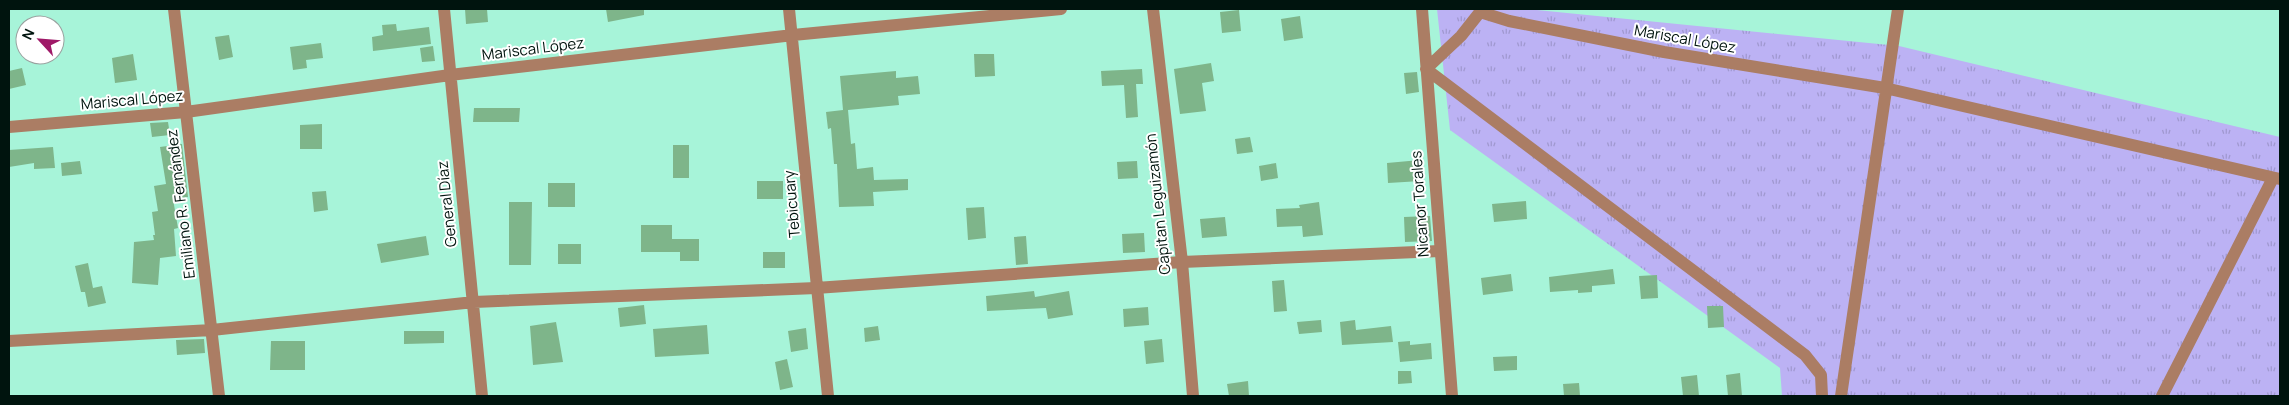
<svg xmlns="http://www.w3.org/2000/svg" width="2289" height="405" viewBox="0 0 2289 405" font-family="Manrope,sans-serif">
<defs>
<pattern id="grass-tufts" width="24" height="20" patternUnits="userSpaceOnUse" patternTransform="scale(1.25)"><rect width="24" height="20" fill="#bcb2f4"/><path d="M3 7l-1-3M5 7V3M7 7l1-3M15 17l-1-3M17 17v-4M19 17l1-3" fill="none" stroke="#a098d0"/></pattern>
</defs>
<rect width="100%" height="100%" fill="#a7f4d9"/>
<path fill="url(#grass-tufts)" d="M 1437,9 L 1527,9 L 1899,46 L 2280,137 L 2280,396 L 1782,396 L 1780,368 L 1450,130 Z"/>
<path fill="#7eb58a" d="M 465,9 L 487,9 L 488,22 L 466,24 Z
M 606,9 L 644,9 L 644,15 L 608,22 Z
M 1239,10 L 1241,31 L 1222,33 L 1220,12 Z
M 1300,16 L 1303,38 L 1284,41 L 1281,19 Z
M 396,24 L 397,31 L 429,27 L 431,44 L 373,51 L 372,37 L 383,35 L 382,25 Z
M 229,35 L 233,57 L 219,60 L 215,37 Z
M 321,43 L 323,58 L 306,60 L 307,68 L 293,70 L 290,47 Z
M 433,46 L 435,61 L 422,62 L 420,48 Z
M 133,54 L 137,80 L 115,83 L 112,58 Z
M 974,54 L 994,54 L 995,76 L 975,77 Z
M 1211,63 L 1214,81 L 1202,83 L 1206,111 L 1180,114 L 1174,69 Z
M 22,68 L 26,85 L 9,89 L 9,71 Z
M 1142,69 L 1143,84 L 1136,84 L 1138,117 L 1126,118 L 1124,85 L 1102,86 L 1101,71 Z
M 896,71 L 896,78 L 918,76 L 920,94 L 898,96 L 899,105 L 848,110 L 851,144 L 855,143 L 857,169 L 873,167 L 874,180 L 908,179 L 908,190 L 873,192 L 874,206 L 839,207 L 837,164 L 834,164 L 831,128 L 828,129 L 826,112 L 843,110 L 840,76 Z
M 1417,72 L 1419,92 L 1406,94 L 1404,73 Z
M 474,108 L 520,108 L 519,122 L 473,122 Z
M 168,122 L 170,135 L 152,137 L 150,123 Z
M 322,124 L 322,149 L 300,149 L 300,125 Z
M 1250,137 L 1253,152 L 1237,154 L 1235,139 Z
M 182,144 L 188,197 L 173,199 L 178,228 L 174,229 L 176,256 L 160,258 L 158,285 L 132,283 L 134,242 L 154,240 L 153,235 L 155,235 L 152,212 L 158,211 L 154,186 L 166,184 L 160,147 Z
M 673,145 L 689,145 L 689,178 L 673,178 Z
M 53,147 L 55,168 L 34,169 L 34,163 L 9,167 L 9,150 Z
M 1420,160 L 1421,181 L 1388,183 L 1387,163 Z
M 80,161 L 82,174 L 62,176 L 61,163 Z
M 1137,161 L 1138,178 L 1118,179 L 1117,162 Z
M 1276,163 L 1278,178 L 1261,181 L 1259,166 Z
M 757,181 L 783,181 L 783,199 L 757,199 Z
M 548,183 L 575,183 L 575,207 L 548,207 Z
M 326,191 L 328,210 L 314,212 L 312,192 Z
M 1526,201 L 1527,219 L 1494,222 L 1492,204 Z
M 509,202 L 532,202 L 531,265 L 509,265 Z
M 1319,202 L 1323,235 L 1303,237 L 1302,226 L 1277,227 L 1276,209 L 1300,208 L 1299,205 Z
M 984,207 L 986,238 L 968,240 L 966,208 Z
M 1430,216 L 1432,241 L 1405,242 L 1404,217 Z
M 1225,217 L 1227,236 L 1202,238 L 1200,219 Z
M 641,225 L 672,225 L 672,239 L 699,239 L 699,261 L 680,261 L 680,252 L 641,252 Z
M 1144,233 L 1145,252 L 1123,253 L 1122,234 Z
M 426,236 L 429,255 L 381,263 L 377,244 Z
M 1026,236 L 1028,264 L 1016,265 L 1014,237 Z
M 558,244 L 581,244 L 581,264 L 558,264 Z
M 763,252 L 785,252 L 785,268 L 763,268 Z
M 88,263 L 93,288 L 102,286 L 106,303 L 88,307 L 85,292 L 81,292 L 75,266 Z
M 1613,269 L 1615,284 L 1592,286 L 1592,292 L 1578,293 L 1578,290 L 1550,292 L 1549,277 Z
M 1511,274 L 1513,291 L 1483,295 L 1481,278 Z
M 1657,275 L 1658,298 L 1641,299 L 1639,276 Z
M 1284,280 L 1287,311 L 1274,312 L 1272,281 Z
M 1034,291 L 1035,297 L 1069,291 L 1073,315 L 1048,319 L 1046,308 L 987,311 L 986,296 Z
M 644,305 L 646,324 L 620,327 L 618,308 Z
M 1707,306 L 1723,306 L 1724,327 L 1708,328 Z
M 1148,307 L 1149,325 L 1124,327 L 1123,309 Z
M 1321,320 L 1322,332 L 1299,334 L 1297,322 Z
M 1355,320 L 1356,330 L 1391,326 L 1393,342 L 1342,345 L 1340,322 Z
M 556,322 L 563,362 L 533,365 L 530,326 Z
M 707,325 L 709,354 L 655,357 L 653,329 Z
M 878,326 L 880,340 L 865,342 L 864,328 Z
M 806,328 L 808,349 L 791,352 L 788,331 Z
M 404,331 L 444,331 L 444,343 L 404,344 Z
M 204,339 L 205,353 L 177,355 L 176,340 Z
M 1162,339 L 1164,362 L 1146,364 L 1144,341 Z
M 271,341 L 305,341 L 305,370 L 270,370 Z
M 1410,341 L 1410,345 L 1431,343 L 1432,359 L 1400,362 L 1398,342 Z
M 1517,356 L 1517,370 L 1494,371 L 1493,357 Z
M 787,359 L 793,387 L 780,390 L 775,362 Z
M 1398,371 L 1411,371 L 1412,383 L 1398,384 Z
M 1740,373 L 1742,396 L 1728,396 L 1726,375 Z
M 1697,375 L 1699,396 L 1683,396 L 1681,377 Z
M 1248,381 L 1249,396 L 1229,396 L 1227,384 Z
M 1579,383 L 1580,396 L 1564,396 L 1563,384 Z"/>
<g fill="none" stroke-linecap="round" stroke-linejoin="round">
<path stroke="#ab7d64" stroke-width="12" d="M 174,9 L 219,396
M 444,9 L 482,396
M 789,9 L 828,396
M 1153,9 L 1182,262 L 1193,396
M 1422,9 L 1452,396
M 9,127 L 186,112 L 450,75 L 793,35 L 1061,9
M 9,341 L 212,330 L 474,302 L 816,288 L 1182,262 L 1440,251
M 1822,396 L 1821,375 L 1805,355 L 1426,69 L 1461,36 L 1480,12 L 1509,21 L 1664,52 L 1885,88 L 2280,179
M 1841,396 L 1898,9
M 2162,396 L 2273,178"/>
</g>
<g text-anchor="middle" stroke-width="4" stroke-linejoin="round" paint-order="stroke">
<g font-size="15" fill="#00140e" stroke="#fff">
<text transform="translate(1685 39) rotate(10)" y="5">Mariscal López</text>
<text transform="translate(533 49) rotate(-7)" y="5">Mariscal López</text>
<text transform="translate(132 100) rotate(-5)" y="5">Mariscal López</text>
<text transform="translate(181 204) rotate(-97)" y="5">Emiliano R. Fernández</text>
<text transform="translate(447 204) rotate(-96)" y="5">General Díaz</text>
<text transform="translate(792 204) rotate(-95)" y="5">Tebicuary</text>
<text transform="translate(1158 204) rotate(-96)" y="5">Capitan Leguizamón</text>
<text transform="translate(1420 204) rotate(-94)" y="5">Nicanor Torales</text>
</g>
</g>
<rect width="2289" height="405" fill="none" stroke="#00140e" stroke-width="20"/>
<g transform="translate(40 40) rotate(296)"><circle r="24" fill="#ffffff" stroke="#99a19f"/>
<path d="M0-4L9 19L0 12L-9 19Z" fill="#9f1968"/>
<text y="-8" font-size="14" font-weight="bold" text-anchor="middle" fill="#00140e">N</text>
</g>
</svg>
